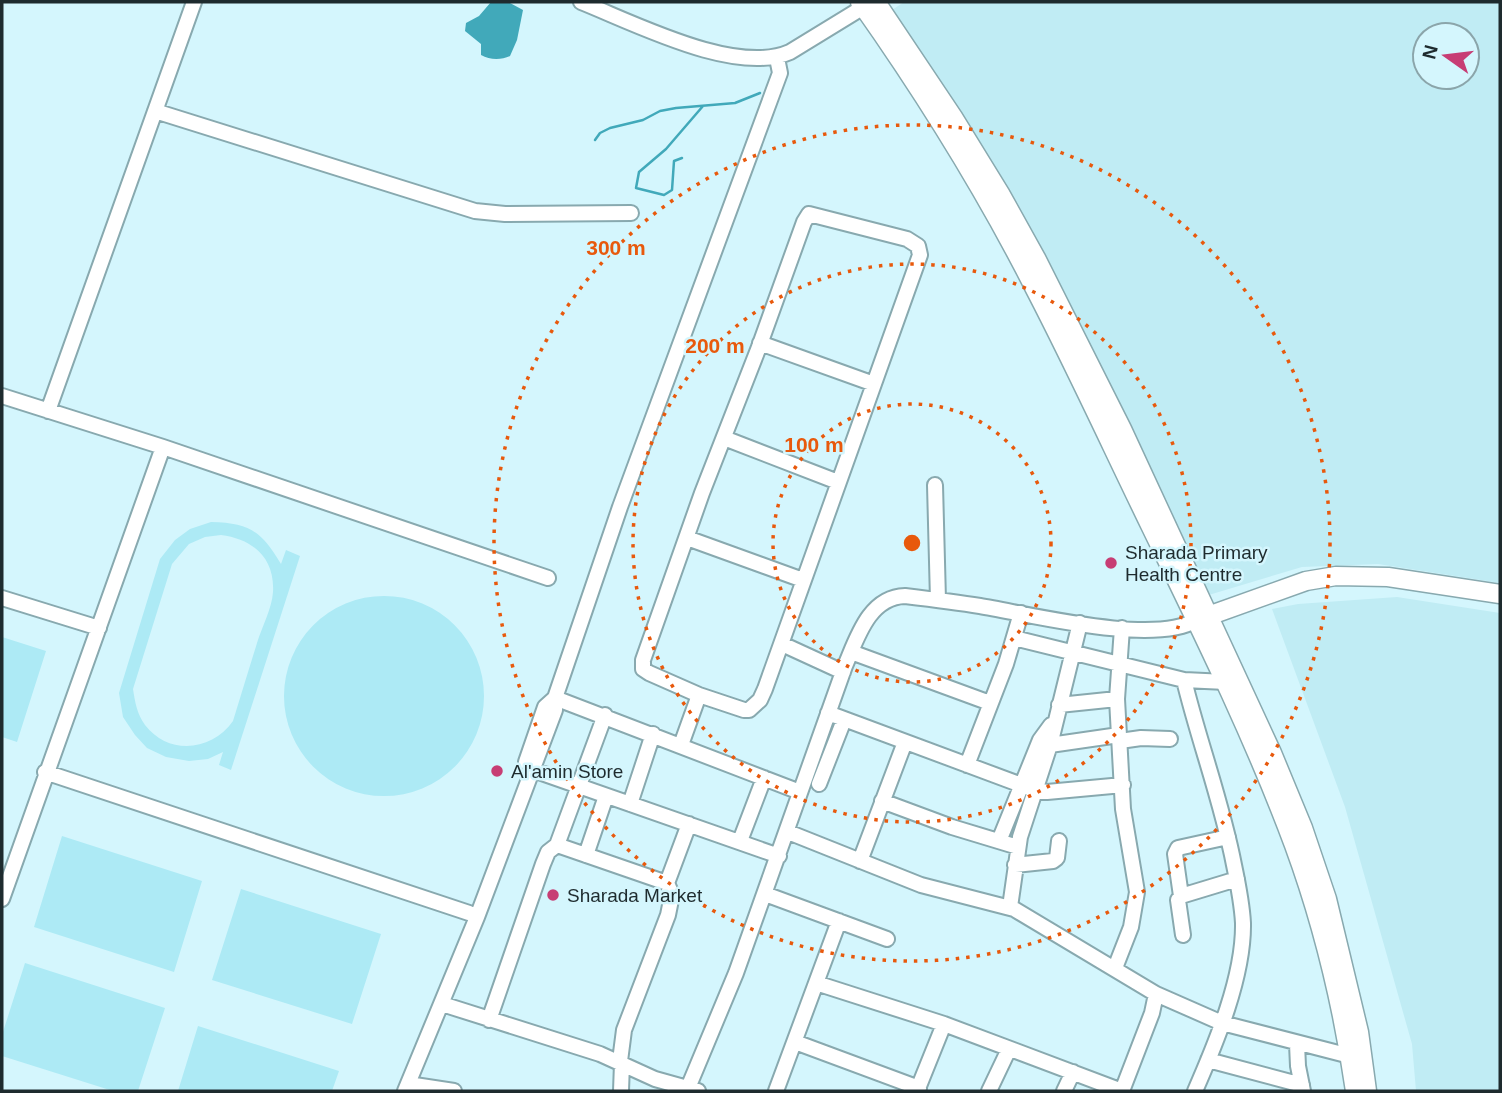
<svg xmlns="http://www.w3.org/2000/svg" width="1502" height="1093" viewBox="0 0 1502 1093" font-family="Arial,sans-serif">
<rect width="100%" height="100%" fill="#d4f6fd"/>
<path fill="#c0ecf4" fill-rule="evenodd" d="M 904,2 L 1500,2 L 1500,583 L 1378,564 L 1302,567 L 1202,597 L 886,14 ZM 1425,35 L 1467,35 L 1467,77 L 1425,77 Z
M 1397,597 L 1500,613 L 1500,1091 L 1416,1091 L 1412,1044 L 1345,807 L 1272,609 L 1298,604 Z"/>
<path fill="#adeaf5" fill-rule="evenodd" d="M 211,522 C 250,523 261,531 281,564 L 286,550 L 300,556 L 231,770 L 219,765 L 223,752 L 208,759 L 189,761 L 166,757 L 147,748 L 135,735 L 123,717 L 119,693 L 160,559 L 175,540 L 190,529 ZM 221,535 C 252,539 275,557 273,592 C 272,608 262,627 257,643 C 249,669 241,695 233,721 C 212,751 169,756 145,725 C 137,714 135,702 133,689 L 172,564 L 189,544 L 205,537 Z
M284 696a100 100 0 1 1 200 0a100 100 0 1 1-200 0Z
M 2,637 L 46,651 L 17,742 L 2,737 Z
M 62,836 L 202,881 L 174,972 L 34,927 Z
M 241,889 L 381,934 L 352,1024 L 212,980 Z
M 25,963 L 165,1008 L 138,1091 L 113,1091 L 2,1056 L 2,1035 Z
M 198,1026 L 339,1071 L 332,1091 L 178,1091 Z"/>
<path fill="#41a9ba" d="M 491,2 L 510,3 L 523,10 L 517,40 L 510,56 C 501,60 490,60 481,55 L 481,44 L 465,31 L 466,23 L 479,16 Z"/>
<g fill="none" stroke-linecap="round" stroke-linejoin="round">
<path stroke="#41a9ba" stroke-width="2.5" d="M 595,140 L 600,133 L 610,128 L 643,120 L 660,111 L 676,108 L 735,103 L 760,93
M 682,158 L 674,161 L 672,190 L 664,195 L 636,188 L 639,172 L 666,149 L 703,106"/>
<defs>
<path id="minor" d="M 581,2 C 634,23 736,76 790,52 L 870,3
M 155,111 L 475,211 L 505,214 L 631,213
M 809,214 L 907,239 L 918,246 L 920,255 L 765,689 L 760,700 L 749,710 L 744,710 L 699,695 L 649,673 L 643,669 L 643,660 L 702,493 L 759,347 L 804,222 Z
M 760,343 L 874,384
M 2,396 L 163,447 L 548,578
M 48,411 L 194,2
M 724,438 L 838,482
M 935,485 L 938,600
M 687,538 L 803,580
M 2,598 L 99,628
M 1014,638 L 1184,680 L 1226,682
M 782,644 L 843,672
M 851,652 L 990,703
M 1184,680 C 1199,742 1222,802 1234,865 C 1238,884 1242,904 1243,923 C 1244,976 1216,1043 1195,1091
M 555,698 L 800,792
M 1059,705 L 1117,699
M 828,713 L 1035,790 L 1047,792 L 1123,785
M 1120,741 L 1141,738 L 1170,739
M 681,745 L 699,695
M 1050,745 L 1119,735
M 526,762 L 545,707 L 555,698
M 967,765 L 1006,664 L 1021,613
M 533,770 L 779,856
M 45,772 L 469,913
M 819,784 L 844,720
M 882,801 L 952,827 L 1018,847
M 630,804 L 653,734
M 788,832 L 921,885 L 1014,909 L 1156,994 L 1222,1023 L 1350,1056
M 740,841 L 764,778
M 999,841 L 1040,740 L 1051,725
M 557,845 L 667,883 L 672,895 L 668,915 L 624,1030 L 620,1061
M 586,855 L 606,796
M 860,861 L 905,742
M 1015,865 L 1053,861 L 1057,858 L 1059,841
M 667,883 L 689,824
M 765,894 L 887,939
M 1181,896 L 1175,854 L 1178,848 L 1228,837
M 2,899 L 163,447
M 1010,907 L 1020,837 L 1050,745 L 1080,623
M 1183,935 L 1178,900 L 1181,896 L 1237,879
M 1115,968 L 1131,927 L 1137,892 L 1123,809 L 1117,699 L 1122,628
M 816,983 L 944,1024 L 1122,1091
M 442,1004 L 600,1054 L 655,1079 L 698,1091
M 489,1020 L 543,864 L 548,852 L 557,845 L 605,715
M 795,1042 L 919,1088
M 1297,1044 L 1298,1066 L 1303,1091
M 1208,1060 L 1302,1085
M 408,1084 L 454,1091
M 688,1088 L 736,973 L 845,666 C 857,638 869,597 905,596 C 930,599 955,602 980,606 C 1029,614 1154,646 1196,620
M 405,1091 L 477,917 L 555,710 L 555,698 L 620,507 L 780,73 L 777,58
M 621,1091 L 622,1063
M 776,1091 L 839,921
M 917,1091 L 944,1024
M 989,1091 L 1009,1049
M 1064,1091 L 1073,1072
M 1122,1091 L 1152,1013 L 1156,994"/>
<path id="major" d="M 860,2 C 925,94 985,190 1036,291 C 1076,368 1112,447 1150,525 C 1201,630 1253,735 1294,845 C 1323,924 1343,1008 1355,1091
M 876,2 L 953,117 L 1001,195 L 1036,258 L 1122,429 L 1272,753 L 1303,828 L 1327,899 L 1359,1032 L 1367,1091
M 1197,620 L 1306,581 L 1336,576 L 1388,577 L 1500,594"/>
</defs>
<use href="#minor" stroke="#88a9af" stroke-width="18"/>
<use href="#major" stroke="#88a9af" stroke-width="21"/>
<use href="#minor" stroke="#fff" stroke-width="14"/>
<use href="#major" stroke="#fff" stroke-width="18"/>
</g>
<g fill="none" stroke="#e8590c" stroke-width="3.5" stroke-dasharray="3.5 7">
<circle cx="912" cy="543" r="139"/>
<circle cx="912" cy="543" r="279"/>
<circle cx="912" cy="543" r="418"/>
</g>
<g fill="#c73d74" stroke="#d4f6fd" stroke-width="2.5">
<circle cx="1111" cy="563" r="7"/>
<circle cx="497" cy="771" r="7"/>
<circle cx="553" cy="895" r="7"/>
</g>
<g text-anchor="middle" stroke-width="5" stroke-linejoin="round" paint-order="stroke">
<g font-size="19" fill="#1e2b2e" stroke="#d4f6fd" text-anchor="start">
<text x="1125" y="559">Sharada Primary<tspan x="1125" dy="22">Health Centre</tspan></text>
<text x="511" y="778">Al'amin Store</text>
<text x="567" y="902">Sharada Market</text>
</g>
</g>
<circle cx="912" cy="543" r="10" fill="#e8590c" stroke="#d4f6fd" stroke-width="3.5"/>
<g font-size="21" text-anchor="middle" font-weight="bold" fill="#e8590c" stroke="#d4f6fd" stroke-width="5" stroke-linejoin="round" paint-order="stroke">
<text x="616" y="255">300 m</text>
<text x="715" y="353">200 m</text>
<text x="814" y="452">100 m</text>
</g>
<rect width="1502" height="1093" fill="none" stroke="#1e2b2e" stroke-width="7"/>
<g transform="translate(1446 56) rotate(284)"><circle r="33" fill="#d4f6fd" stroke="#8ba5aa" stroke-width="2"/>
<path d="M0-5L12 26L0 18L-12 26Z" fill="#c73d74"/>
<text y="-10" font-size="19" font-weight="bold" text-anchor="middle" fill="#1e2b2e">N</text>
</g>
</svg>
